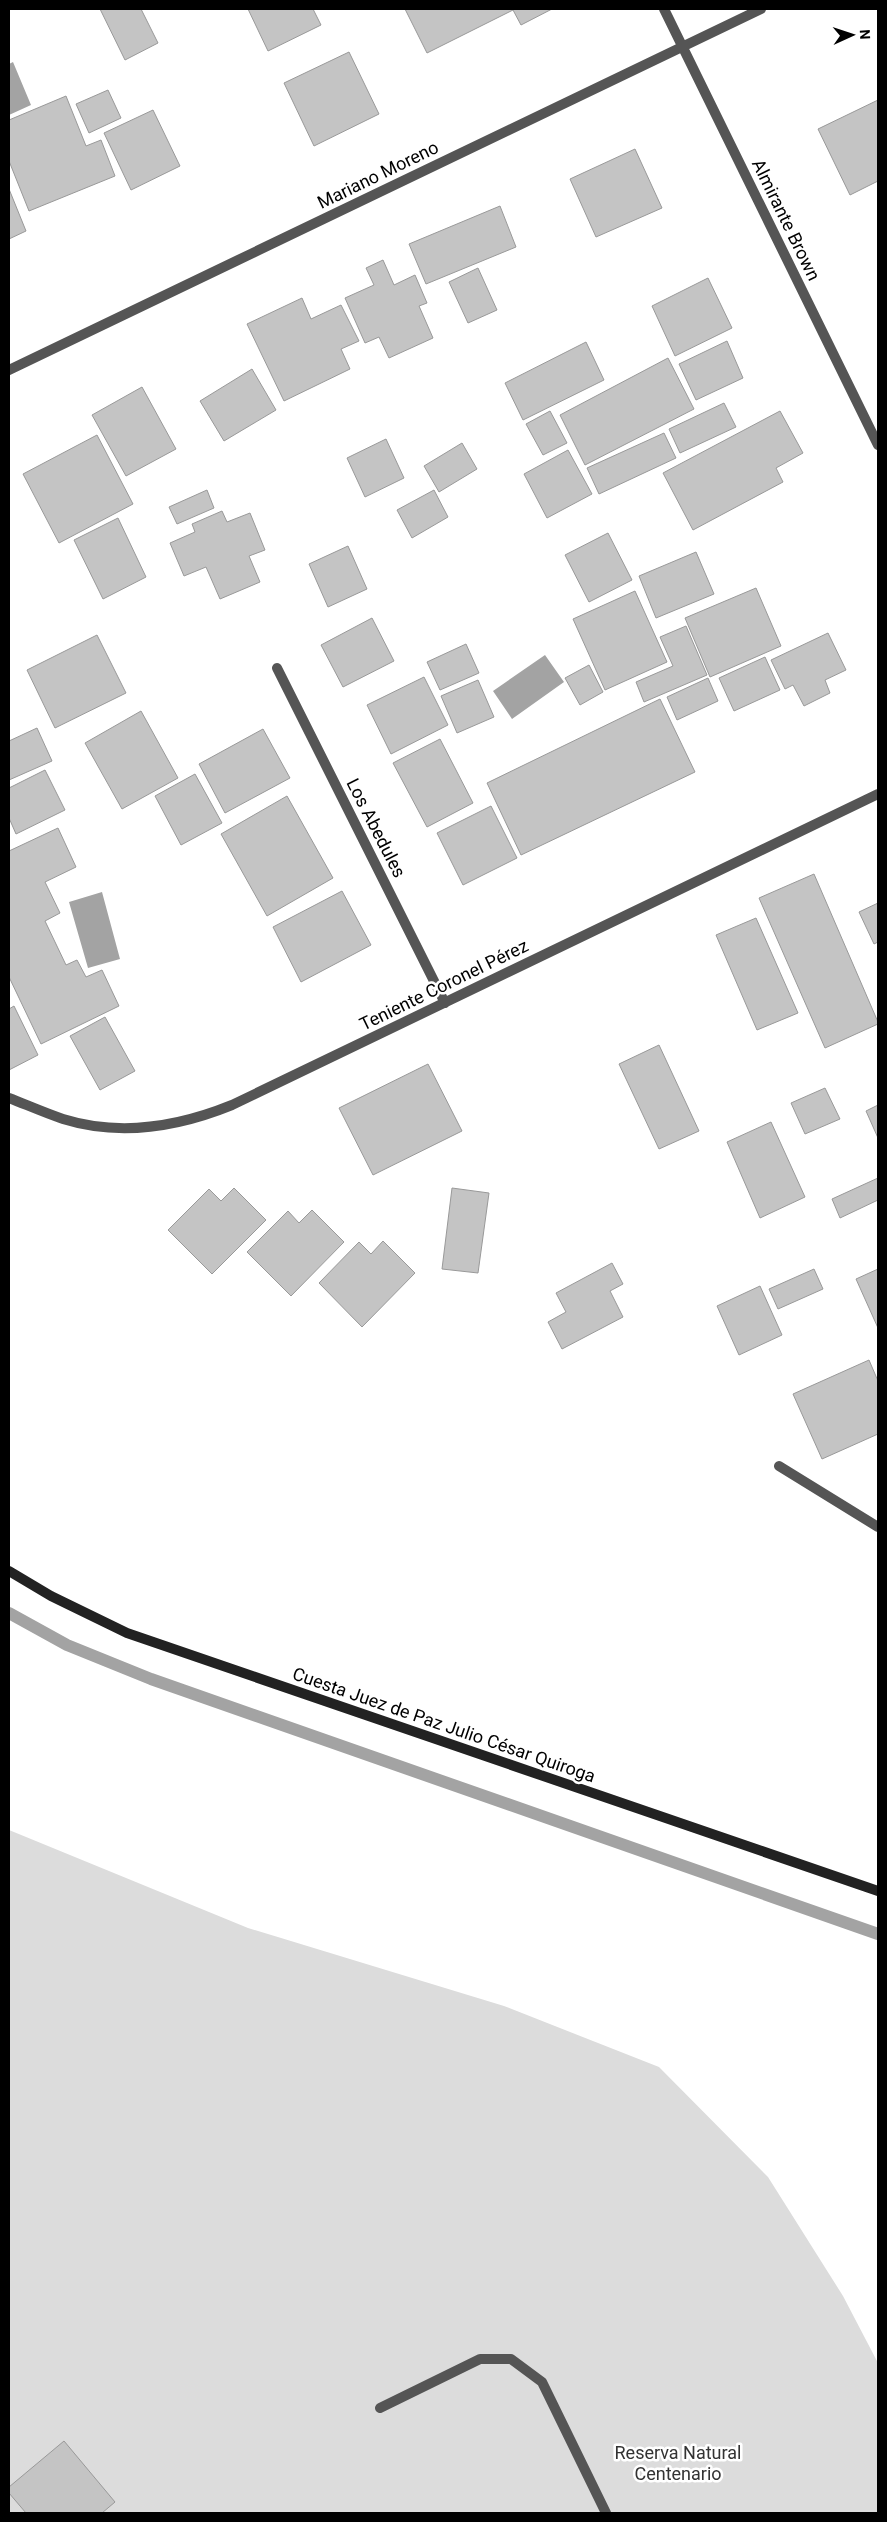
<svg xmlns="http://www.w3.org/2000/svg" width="887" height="2522" viewBox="0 0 887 2522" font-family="Roboto,sans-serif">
<rect width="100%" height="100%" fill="#fff"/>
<path fill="#dcdcdc" d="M 9,1830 L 248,1928 L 504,2006 L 659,2067 L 768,2177 L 843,2296 L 878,2363 L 878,2513 L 9,2513 Z"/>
<path fill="#a3a3a3" d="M 13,62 L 31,105 L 9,115 L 9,64 Z
M 545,655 L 564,682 L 512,719 L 493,691 Z
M 102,892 L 120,959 L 88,968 L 69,902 Z"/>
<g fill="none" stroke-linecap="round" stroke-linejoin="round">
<path stroke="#a3a3a3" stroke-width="12" d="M 9,1613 L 67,1645 L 151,1679 L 878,1934"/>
</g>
<path fill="#c4c4c4" stroke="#999" d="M 100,9 L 141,9 L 158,43 L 125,60 Z
M 248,9 L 313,9 L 321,25 L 268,51 Z
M 405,9 L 552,9 L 521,25 L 513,10 L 427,53 Z
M 349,52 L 379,114 L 314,146 L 284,83 Z
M 108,90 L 121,118 L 89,133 L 76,104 Z
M 66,96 L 86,146 L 101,140 L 115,176 L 29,211 L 9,161 L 9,120 Z
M 878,100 L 878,181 L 850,195 L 818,129 Z
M 153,110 L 180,166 L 131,190 L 104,133 Z
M 635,149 L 662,208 L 596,237 L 570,179 Z
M 9,189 L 26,231 L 9,239 Z
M 500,206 L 516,247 L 426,284 L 409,244 Z
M 383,260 L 394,285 L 415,275 L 427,303 L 419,306 L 433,338 L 389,358 L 379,337 L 365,343 L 345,298 L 374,285 L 366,268 Z
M 478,268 L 497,310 L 468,323 L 449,282 Z
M 708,278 L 732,328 L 675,356 L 652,306 Z
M 302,298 L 311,319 L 341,305 L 359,341 L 341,349 L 350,369 L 284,401 L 247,324 Z
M 727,341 L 743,378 L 696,400 L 679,364 Z
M 586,342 L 604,380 L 523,420 L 505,383 Z
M 668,358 L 694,409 L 585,465 L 560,415 Z
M 252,369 L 276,410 L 224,441 L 200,401 Z
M 142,387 L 176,449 L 126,476 L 92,415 Z
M 724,403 L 736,427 L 680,453 L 669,429 Z
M 550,411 L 567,443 L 543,455 L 526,424 Z
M 780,411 L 803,453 L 776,468 L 783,482 L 693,530 L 663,473 Z
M 664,433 L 676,458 L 599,494 L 587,468 Z
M 97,435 L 133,504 L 59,543 L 23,474 Z
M 386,439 L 404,478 L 365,497 L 347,458 Z
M 462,443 L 477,469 L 439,492 L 424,466 Z
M 568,450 L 592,494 L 547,518 L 524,474 Z
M 207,490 L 214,508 L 177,524 L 169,507 Z
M 434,490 L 448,517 L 412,538 L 397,510 Z
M 222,511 L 227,522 L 250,513 L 265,550 L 249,556 L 260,582 L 220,599 L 206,567 L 184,576 L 170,543 L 195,532 L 192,524 Z
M 118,518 L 146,577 L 103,599 L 74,540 Z
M 608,533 L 632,580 L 589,602 L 565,555 Z
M 348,546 L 367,589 L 328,607 L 309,564 Z
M 696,552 L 714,594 L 656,618 L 639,576 Z
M 756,588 L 781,646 L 710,677 L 685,618 Z
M 635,591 L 667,662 L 605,690 L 573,619 Z
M 372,618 L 394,661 L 343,687 L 321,645 Z
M 686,626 L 707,675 L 644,702 L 636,682 L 673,666 L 660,637 Z
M 828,633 L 846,670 L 825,680 L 830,693 L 804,706 L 793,685 L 785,689 L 771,660 Z
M 97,635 L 126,693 L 55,728 L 27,670 Z
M 466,644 L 479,673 L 440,690 L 427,662 Z
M 765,657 L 780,690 L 734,711 L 719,678 Z
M 589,665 L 603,692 L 580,705 L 565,678 Z
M 424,677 L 448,725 L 391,754 L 367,705 Z
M 708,678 L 718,701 L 677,720 L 667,697 Z
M 478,680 L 494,717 L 457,733 L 441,696 Z
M 660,699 L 695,772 L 521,855 L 487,783 Z
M 141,711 L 178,778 L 122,809 L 85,743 Z
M 37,728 L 52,761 L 9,780 L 9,741 Z
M 263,729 L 290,778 L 225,813 L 199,764 Z
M 440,739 L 473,803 L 427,827 L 393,763 Z
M 45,770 L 65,810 L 16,834 L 9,818 L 9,788 Z
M 195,774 L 222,823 L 181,845 L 155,796 Z
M 287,796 L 333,878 L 267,916 L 221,834 Z
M 491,806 L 517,858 L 463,885 L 437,833 Z
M 58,828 L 76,867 L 45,882 L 60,913 L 45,921 L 66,965 L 77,960 L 86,977 L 102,970 L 119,1006 L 41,1044 L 9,977 L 9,851 Z
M 814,874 L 878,1022 L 878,1024 L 825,1048 L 759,898 Z
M 342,891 L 371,945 L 301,982 L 273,927 Z
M 878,903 L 878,942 L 874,944 L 859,912 Z
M 756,918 L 798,1013 L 757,1030 L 716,935 Z
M 14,1006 L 38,1055 L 9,1070 L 9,1009 Z
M 105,1017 L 135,1071 L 100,1090 L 70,1036 Z
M 659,1045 L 699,1131 L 659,1149 L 619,1064 Z
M 428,1064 L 462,1131 L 373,1175 L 339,1108 Z
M 825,1088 L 840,1119 L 805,1134 L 791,1103 Z
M 878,1105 L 878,1138 L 866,1111 Z
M 771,1122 L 805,1197 L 760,1218 L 727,1142 Z
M 878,1178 L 878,1200 L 840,1218 L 832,1199 Z
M 234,1188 L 266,1220 L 212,1274 L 168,1230 L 209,1189 L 221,1201 Z
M 452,1188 L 489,1193 L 478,1273 L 442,1269 Z
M 312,1210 L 344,1242 L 291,1296 L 247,1252 L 288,1211 L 299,1223 Z
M 383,1241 L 415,1273 L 362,1327 L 319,1283 L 359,1242 L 371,1254 Z
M 612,1263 L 623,1284 L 610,1291 L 623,1317 L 562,1349 L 548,1322 L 566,1312 L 556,1293 Z
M 814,1269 L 823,1289 L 778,1309 L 769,1289 Z
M 878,1269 L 878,1328 L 856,1279 Z
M 760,1286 L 782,1335 L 739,1355 L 717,1306 Z
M 869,1360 L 878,1381 L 878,1434 L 822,1459 L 793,1394 Z
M 64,2441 L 115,2502 L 102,2513 L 26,2513 L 9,2493 L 9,2487 Z"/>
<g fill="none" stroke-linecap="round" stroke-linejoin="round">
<path stroke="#555" stroke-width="10" d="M 664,9 L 878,445
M 9,370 L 761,9
M 277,668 L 445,1003
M 9,1098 C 27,1105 45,1113 63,1119 C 121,1137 178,1127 232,1105 L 878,794
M 779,1466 L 878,1527
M 380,2408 L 480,2359 L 511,2359 L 542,2382 L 606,2513"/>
<path stroke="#222" stroke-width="10" d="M 9,1571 L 51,1596 L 127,1633 L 878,1891"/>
</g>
<g text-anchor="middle" stroke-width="5" stroke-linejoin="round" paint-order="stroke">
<g font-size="18" fill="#000" stroke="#fff">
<text transform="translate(378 175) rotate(-26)" y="6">Mariano Moreno</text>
<text transform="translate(786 220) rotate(64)" y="6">Almirante Brown</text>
<text transform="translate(376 828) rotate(63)" y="6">Los Abedules</text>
<text transform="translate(444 985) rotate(-26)" y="6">Teniente Coronel Pérez</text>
<text transform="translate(444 1725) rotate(19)" y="6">Cuesta Juez de Paz Julio César Quiroga</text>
</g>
<g font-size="18" fill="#333" stroke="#fff">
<text x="678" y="2459">Reserva Natural<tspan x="678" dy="21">Centenario</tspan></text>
</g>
</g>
<rect width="887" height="2522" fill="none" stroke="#000000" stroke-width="20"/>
<g transform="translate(852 35) rotate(87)" stroke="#ffffff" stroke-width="4" paint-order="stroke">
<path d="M0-4L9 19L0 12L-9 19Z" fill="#000000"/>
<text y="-8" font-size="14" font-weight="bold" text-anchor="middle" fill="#000000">N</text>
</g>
</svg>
